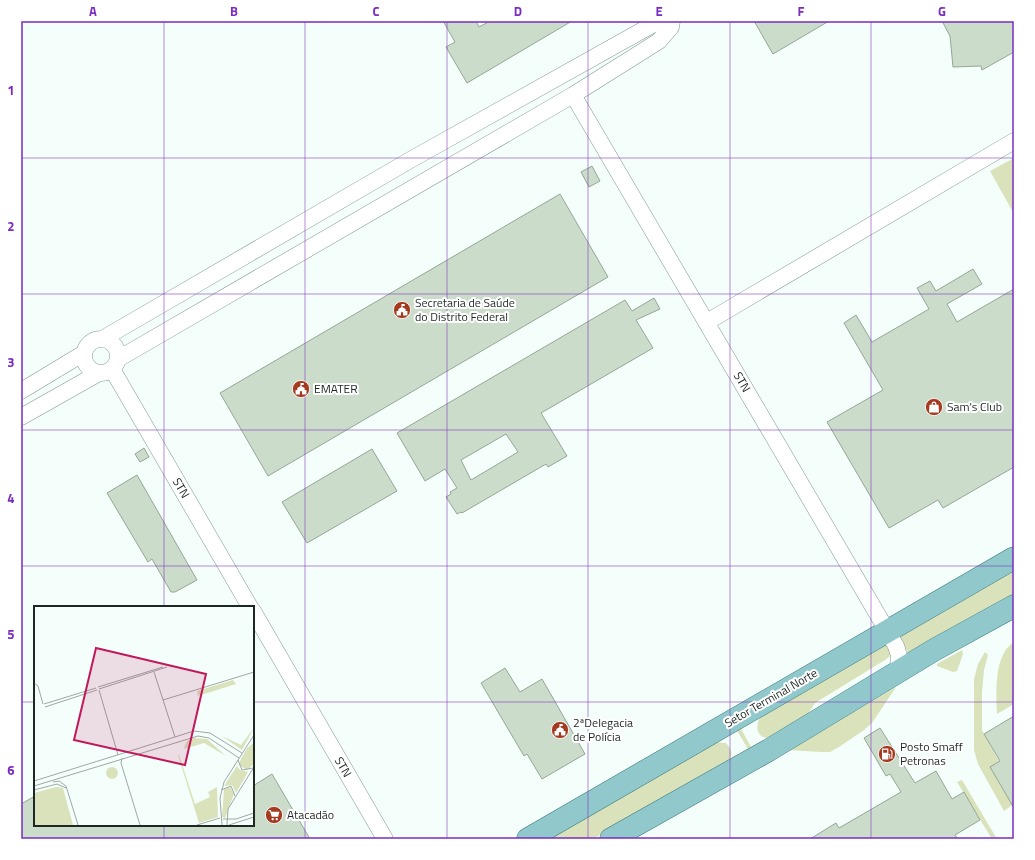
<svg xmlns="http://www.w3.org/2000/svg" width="1035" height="860" viewBox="0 0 1035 860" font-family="'Titillium Web',sans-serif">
<rect width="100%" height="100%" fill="#f4fefb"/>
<path fill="#d9e2bb" d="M 1014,158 L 1014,214 L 990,171 Z
M 1014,568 L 1014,594 L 909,654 L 897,635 Z
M 885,641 L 891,652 L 890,656 L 885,660 L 815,703 L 808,714 L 771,736 L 767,738 C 754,736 756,722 762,714 Z
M 1014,641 L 1014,704 L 997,714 C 996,697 995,668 1004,653 C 1006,648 1011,645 1014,641 Z
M 962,650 L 963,654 L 957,671 L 953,672 L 937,666 L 937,664 Z
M 985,652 L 988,655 L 984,670 L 982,692 L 982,730 L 1014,789 L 1014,804 L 1004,811 L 978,764 L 974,750 L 974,679 L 978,664 Z
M 896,687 L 872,723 L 864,730 L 839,747 L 830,752 L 822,752 L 787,750 Z
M 740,727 L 751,747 L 748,749 L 736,729 Z
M 715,742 L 726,743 C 731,749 733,752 730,759 L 593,839 L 551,839 L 554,835 Z
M 962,780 L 997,839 L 992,839 L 957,782 Z"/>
<path fill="#cbdccb" stroke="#95a695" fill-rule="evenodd" d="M 443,21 L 476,21 L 479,27 L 490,21 L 572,21 L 467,83 L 446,47 L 455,42 Z
M 754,21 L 829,21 L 773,54 Z
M 942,21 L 1014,21 L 1014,52 L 982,70 L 981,66 L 953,67 L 950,36 Z
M 592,166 L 600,181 L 589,187 L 581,172 Z
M 560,194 L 608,277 L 268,476 L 220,393 Z
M 973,269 L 982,284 L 947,304 L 957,322 L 1014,289 L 1014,467 L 943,508 L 938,500 L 889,528 L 827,422 L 883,390 L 844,323 L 856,315 L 872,342 L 929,309 L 917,288 L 930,281 L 936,291 Z
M 654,298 L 660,309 L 636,320 L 653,348 L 541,413 L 567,456 L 548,467 L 546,464 L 462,513 L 461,512 L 457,514 L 446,497 L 451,494 L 450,492 L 457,488 L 445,469 L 425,481 L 397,433 L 625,300 L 632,311 ZM 506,434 L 518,452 L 471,480 L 461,460 Z
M 144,448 L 149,457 L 140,462 L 135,454 Z
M 372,449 L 397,491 L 307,543 L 282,502 Z
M 137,475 L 197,580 L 175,592 L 171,592 L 152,559 L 148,562 L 107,493 Z
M 505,668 L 520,692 L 542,679 L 585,754 L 542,779 L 527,754 L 524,756 L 481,683 Z
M 1014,716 L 1014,808 L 990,767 L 1000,761 L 984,734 Z
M 880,728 L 915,783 L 936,771 L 952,799 L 964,792 L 980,820 L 955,835 L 958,839 L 810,839 L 836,823 L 839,828 L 901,792 L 890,774 L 886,776 L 864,738 Z
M 272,774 L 310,839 L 21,839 L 21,804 L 35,796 L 35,825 L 253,825 L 253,786 Z"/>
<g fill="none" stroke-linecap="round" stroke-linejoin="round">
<defs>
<path id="street" d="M 573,95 L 896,646 C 900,656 900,663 896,673
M 707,322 L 1014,141
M 104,338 L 412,159 L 659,21
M84 356a17 17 0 1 1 34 0a17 17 0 1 1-34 0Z
M 118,359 L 573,95 L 659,41 L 671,27 L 672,21
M 112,369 L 250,607
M 21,391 L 84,353
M 21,417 L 99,373
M 253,611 L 385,839"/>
<path id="primary" d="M 528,839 L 1014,558
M 611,839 L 769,750 L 934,650 L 1014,606"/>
</defs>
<use href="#street" stroke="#819a91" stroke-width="17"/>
<use href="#primary" stroke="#39787a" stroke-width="23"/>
<use href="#street" stroke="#fff" stroke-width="16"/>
<use href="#primary" stroke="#91c8cb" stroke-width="22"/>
</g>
<path fill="none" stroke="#7b2cbf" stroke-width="1" stroke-opacity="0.55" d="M 164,21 L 164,607M 305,21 L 305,839M 447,21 L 447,839M 588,21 L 588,839M 730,21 L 730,839M 871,21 L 871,839M 21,158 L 1014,158M 21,294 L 1014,294M 21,430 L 1014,430M 21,566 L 1014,566M 21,702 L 35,702M 253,702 L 1014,702M 164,825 L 164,839"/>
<defs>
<symbol id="civic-disc" viewBox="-11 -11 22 22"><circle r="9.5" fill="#a43b21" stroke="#fff"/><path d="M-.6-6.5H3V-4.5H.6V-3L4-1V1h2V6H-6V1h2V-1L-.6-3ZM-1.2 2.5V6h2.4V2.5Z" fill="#fff"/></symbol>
<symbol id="shop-disc" viewBox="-11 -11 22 22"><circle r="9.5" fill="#a43b21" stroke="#fff"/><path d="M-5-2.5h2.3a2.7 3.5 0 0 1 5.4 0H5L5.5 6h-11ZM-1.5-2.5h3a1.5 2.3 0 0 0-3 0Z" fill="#fff"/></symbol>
<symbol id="fuel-disc" viewBox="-11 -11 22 22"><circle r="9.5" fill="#a43b21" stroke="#fff"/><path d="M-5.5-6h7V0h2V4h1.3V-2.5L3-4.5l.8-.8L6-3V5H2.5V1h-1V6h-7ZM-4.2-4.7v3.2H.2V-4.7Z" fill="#fff"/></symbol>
<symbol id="supermarket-disc" viewBox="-11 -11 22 22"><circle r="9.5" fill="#a43b21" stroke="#fff"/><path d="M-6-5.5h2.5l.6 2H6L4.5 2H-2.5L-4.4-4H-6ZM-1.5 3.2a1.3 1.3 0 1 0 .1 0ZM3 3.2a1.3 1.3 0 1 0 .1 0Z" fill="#fff"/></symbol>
</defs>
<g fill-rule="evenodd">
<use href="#civic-disc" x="392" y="300" width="20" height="20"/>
<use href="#civic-disc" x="291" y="379" width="20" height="20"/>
<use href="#shop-disc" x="924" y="397" width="20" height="20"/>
<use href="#civic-disc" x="550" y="720" width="20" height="20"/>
<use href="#fuel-disc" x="877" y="744" width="20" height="20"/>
<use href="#supermarket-disc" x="264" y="805" width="20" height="20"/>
</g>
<g text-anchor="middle" stroke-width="4" stroke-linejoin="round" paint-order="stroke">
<g font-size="12" fill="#1e2724" stroke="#fff" text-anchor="start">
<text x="415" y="307">Secretaria de Saúde<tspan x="415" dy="14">do Distrito Federal</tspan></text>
<text x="314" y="393">EMATER</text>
<text x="947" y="411">Sam's Club</text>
<text x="573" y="727">2ªDelegacia<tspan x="573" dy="14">de Polícia</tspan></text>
<text x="900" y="751">Posto Smaff<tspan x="900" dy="14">Petronas</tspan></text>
<text x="287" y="819">Atacadão</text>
</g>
<g font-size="12" fill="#1e2724" stroke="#fff">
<text transform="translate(742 382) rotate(60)" y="4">STN</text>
<text transform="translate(181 488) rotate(60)" y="4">STN</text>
<text transform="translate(771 698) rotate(-30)" y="4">Setor Terminal Norte</text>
<text transform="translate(343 767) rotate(60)" y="4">STN</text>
</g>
</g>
<g transform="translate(34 606)">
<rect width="220" height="220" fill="#f4fefb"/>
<path d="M 199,74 L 202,78 L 164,90 L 163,85 ZM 220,122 L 208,144 L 188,130 L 207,139 ZM 159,132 L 173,133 L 192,150 L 170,137 L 150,143 L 152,136 ZM 220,137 L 220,158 L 213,164 L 205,159 L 206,155 L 213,142 ZM 144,149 L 145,149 L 161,198 L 176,191 L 174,186 L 183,181 L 184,211 L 165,217 ZM 203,160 L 206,164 L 214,166 L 202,187 L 198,179 L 190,180 ZM72 167a6 6 0 1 1 12 0a6 6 0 1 1-12 0ZM 22,181 L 29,182 L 39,219 L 0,219 L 0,187 ZM 196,181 L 200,188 L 191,212 L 188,211 L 190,183 Z" fill="#d9e2bb"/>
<path fill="none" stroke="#9ea8a5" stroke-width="1" d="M 120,66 L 141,131M 0,77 L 4,80 L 9,98M 64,81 L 129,61M 65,83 L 133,61M 65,84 L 84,149M 129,94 L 220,66M 10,98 L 62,82M 11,101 L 63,84M 88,152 L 87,157 L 106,219M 204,154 L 208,164 L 219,162M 0,175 L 160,125 L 176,127 L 208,147M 19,176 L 25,175 L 32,180 L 44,219M 0,180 L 164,130 L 175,132 L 205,152M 0,184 L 23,178 L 32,182M 187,184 L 197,180 L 201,190M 189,213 L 202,213 L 220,207M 163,219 L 186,212M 188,219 L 186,192 L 190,176 L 220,129M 193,219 L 194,203 L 220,161M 195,219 L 220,211"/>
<path fill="#c2185b" fill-opacity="0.15" stroke="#c2185b" stroke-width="2" d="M 62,42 L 172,68 L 151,159 L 40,134 Z"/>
<rect width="220" height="220" fill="none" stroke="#1e2724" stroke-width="2"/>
</g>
<rect width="1035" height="860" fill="none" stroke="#ffffff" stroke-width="44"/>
<rect x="22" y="22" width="991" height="816" fill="none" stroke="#7b2cbf" stroke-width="1.5"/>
<g font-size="13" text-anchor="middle" font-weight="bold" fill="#7b2cbf">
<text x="93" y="16">A</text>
<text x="234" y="16">B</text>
<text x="376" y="16">C</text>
<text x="518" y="16">D</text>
<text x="659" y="16">E</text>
<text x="801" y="16">F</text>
<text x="942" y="16">G</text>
<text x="11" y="95">1</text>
<text x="11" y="231">2</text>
<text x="11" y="367">3</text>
<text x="11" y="503">4</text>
<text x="11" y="639">5</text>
<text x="11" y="775">6</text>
</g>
</svg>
